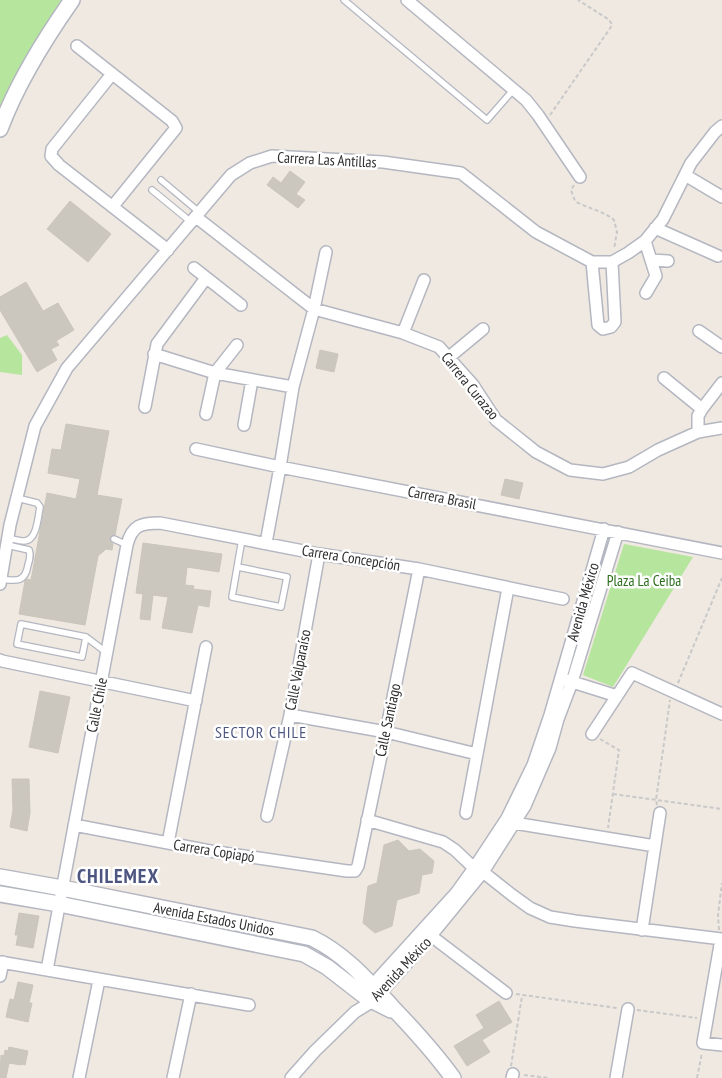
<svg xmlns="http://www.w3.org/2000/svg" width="722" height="1078" viewBox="0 0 722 1078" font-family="'PT Sans Narrow',sans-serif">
<rect width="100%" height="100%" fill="#efe9e1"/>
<path fill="#b6e59e" d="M 0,0 L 61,0 C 37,36 19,73 0,112 Z
M 7,335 L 22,355 L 22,375 L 0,372 L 0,338 Z
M 624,544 L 693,557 L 613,687 L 583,675 Z"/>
<path fill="#cbc7bf" stroke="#cbc5ba" d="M 290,171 L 305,182 L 296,194 L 305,200 L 298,208 L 267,185 L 273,177 L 281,183 Z
M 70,201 L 111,234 L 88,262 L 47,229 Z
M 26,282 L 43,311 L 58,303 L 74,330 L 56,341 L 59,345 L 51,349 L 57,360 L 37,372 L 0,310 L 0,297 Z
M 320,350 L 338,354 L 334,372 L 316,368 Z
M 66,424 L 109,431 L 97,495 L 122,499 L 115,535 L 112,535 L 110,538 L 110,541 L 113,544 L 112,550 L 106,549 L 98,556 L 85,625 L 19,614 L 25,581 L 27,579 L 31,580 L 47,493 L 76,499 L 80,479 L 48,473 L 52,449 L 61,450 Z
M 505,479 L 523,483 L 519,499 L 501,495 Z
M 143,543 L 222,554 L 219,572 L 187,567 L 185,585 L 194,586 L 193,589 L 211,591 L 209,607 L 198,605 L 192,633 L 162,628 L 168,597 L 153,595 L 150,620 L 140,619 L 143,594 L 136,593 Z
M 40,691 L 70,697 L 58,753 L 29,747 Z
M 12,779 L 29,779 L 30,813 L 27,831 L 10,827 L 13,810 Z
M 398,840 L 409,851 L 420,849 L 434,861 L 432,873 L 422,875 L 419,893 L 397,900 L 392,926 L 375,933 L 363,923 L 368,886 L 377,883 L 384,845 Z
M 19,913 L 39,916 L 33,948 L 16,945 L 18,935 L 15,935 Z
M 18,982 L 33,985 L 29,1003 L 32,1003 L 28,1022 L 6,1017 L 10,999 L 14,1000 Z
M 499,1001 L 512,1022 L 482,1040 L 490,1052 L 467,1066 L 454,1046 L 484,1028 L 476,1015 Z
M 9,1047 L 28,1051 L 25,1065 L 21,1064 L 21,1065 L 9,1063 L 6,1078 L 0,1078 L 1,1055 L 4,1056 L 5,1050 L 8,1051 Z"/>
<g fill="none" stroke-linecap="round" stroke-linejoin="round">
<defs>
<path id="lane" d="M 344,0 L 487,120 L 514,89
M 161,180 L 199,212
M 152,190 L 191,222
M 8,538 C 13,539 19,541 24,541 C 37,541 38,517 40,507 L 37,503 L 17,498
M 114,539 L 127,545
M 238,567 L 287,577 L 281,607 L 232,597 L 242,539
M 1,579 C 16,581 25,583 28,565 C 30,559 31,555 29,550 L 7,545
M 86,637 L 82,657 L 17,644 L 21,624 L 86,637 L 107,653"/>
<path id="street" d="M 407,0 L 526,100 L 538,115 L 580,177
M 77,46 L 172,121 L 176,128 L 113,206
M 112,74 L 52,149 L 51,156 L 59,165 L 168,250
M 685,175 L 722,197
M 196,217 L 314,309 L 403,333 L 439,347 L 473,385 L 496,420 L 536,452 L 570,470 L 603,474 L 629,467 L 658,450 L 698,432 L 722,428
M 655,228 L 718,256
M 645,241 L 656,276 L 646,293
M 651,260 L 668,261
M 592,262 L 598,325 L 603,329 L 611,327 L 615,322 L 612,262
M 194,268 L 241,305
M 699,331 L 722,347
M 403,333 L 424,280
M 154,354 L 215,373 L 293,387
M 448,358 L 483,329
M 664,378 L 702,409
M 145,407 L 157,344 L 206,278
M 206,414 L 215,373 L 237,345
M 244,425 L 252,380
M 698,432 L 698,416 L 702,409 L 722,383
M 196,449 L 280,467 L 722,553
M 266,543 L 280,467 L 293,387 L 314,309 L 326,252
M 0,584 L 10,525 L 35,426 L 67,368 L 231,175 L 250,163 L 272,156 L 383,162 L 461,173 L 536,232 L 592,262 L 612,262 L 628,253 L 645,241 L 663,219 L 691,163 L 715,132 L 722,126
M 0,660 L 2,661 L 196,701
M 566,680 L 617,696
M 290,715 L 386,732 L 477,754
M 592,734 L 632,673 L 722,714
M 466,813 L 508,588
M 267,816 L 290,715 L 319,554
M 367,820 L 443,842 L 455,850 L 474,868 L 483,872 L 512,895 L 530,908 L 550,917 L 575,921 L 722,939
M 514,823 L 655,846
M 74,825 L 210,851 L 347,871 L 355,871 L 358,866 L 386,732 L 419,569
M 168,843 L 206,647
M 642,930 L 660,813
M 426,932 L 506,993
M 721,939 L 703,1043 L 722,1045
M 0,962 L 249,1005
M 47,970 L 127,545 C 132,525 141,523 160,523 L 319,554 L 419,569 L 563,599
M 0,976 L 3,962
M 367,991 L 456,893 L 474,868 L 507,818 L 533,765 L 550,715 L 604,529
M 79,1078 L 99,980
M 173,1078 L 191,994
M 291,1078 L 315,1051 L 355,1012 L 373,1001 L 420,949 L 483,872 L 525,806 L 550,748 L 558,719 L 572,682 L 618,532
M 512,1078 L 513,1074
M 616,1078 L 628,1009"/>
<path id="secondary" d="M 0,129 C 17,83 44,40 72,0
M 0,877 L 62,888 L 312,938 C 345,954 368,981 393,1008 C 414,1030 435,1053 453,1078
M 0,894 L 59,904 L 304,954 L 327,967 L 367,998 L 391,1010"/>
</defs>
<use href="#lane" stroke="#b4b7c1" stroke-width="8"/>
<use href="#street" stroke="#b4b7c1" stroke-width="14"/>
<use href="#secondary" stroke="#b4b7c1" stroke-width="18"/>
<path stroke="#c9c9c9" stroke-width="2" stroke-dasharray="4 2.5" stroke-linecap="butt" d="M 550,115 L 611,27 L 612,24 L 608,19 L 578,0
M 574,185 L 571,190 L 575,201 C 588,209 602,210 614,220 L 617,232 L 614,249
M 678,683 L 722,578
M 600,739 L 619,750 L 608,828
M 613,794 L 722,809
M 657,805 L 656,800 L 670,700
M 719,930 L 718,915 L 722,883
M 516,994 L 617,1008
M 637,1010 L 697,1018
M 511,1066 L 522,996
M 524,1075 L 549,1078
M 697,1078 L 702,1053"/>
<use href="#lane" stroke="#fff" stroke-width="5.5"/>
<use href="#street" stroke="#fff" stroke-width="11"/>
<use href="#secondary" stroke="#fff" stroke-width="15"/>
</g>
<g text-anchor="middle" stroke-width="5" stroke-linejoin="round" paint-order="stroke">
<g font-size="15" fill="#2e2e2e" stroke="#fff">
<text transform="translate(327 160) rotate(3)" y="5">Carrera Las Antillas</text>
<text transform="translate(470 386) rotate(51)" y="5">Carrera Curazao</text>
<text transform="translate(442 498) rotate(11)" y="5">Carrera Brasil</text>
<text transform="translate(351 558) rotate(9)" y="5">Carrera Concepción</text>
<text transform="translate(583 602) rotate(-74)" y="5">Avenida México</text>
<text transform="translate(298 670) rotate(-79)" y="5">Calle Valparaíso</text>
<text transform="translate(97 705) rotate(-79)" y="5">Calle Chile</text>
<text transform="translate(388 720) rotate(-78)" y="5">Calle Santiago</text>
<text transform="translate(214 851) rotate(9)" y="5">Carrera Copiapó</text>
<text transform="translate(214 919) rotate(11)" y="5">Avenida Estados Unidos</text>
<text transform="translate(401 969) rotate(-47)" y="5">Avenida México</text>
</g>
<g font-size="15" fill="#2c6e1b" stroke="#fff">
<text x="644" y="586">Plaza La Ceiba</text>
</g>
<g font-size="16" letter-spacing="1" fill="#4d5680" stroke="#fff">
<text x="261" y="738">SECTOR CHILE</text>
</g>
<g font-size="20" font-weight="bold" letter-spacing="1" fill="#4d5680" stroke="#fff">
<text x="118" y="883">CHILEMEX</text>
</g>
</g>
</svg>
